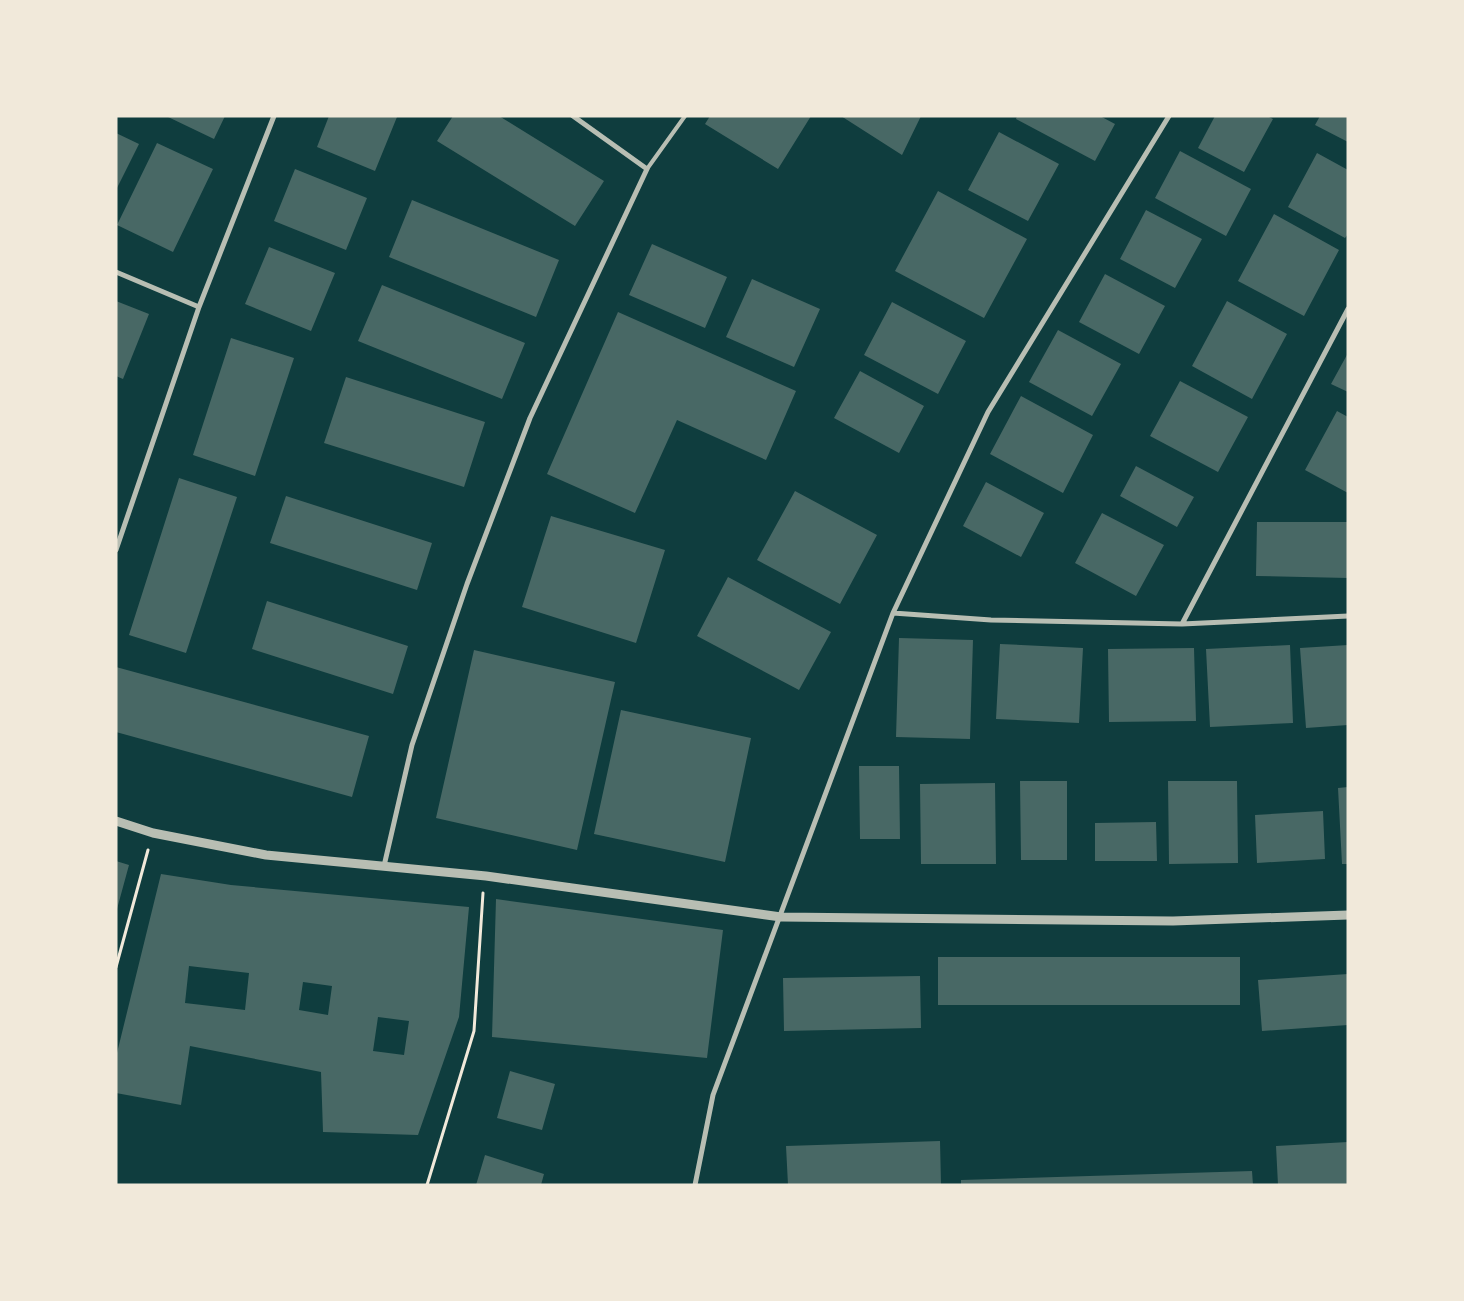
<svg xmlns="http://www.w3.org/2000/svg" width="1464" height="1301" viewBox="0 0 1464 1301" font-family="'Archivo Narrow',sans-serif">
<rect width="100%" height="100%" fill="#0f3d3e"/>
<path fill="#486865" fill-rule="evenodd" d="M 166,116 L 225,116 L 214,139 Z
M 329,116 L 397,117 L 375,171 L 317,147 Z
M 453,116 L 499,116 L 604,181 L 575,226 L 437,141 Z
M 710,116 L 811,116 L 778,169 L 705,124 Z
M 841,116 L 921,116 L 902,155 Z
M 1017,116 L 1100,116 L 1115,124 L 1095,161 L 1016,119 Z
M 1215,116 L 1267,116 L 1273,119 L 1244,172 L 1198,148 Z
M 1320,116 L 1348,116 L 1348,142 L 1315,125 Z
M 999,132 L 1059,164 L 1028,221 L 968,190 Z
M 116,133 L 139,144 L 116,190 Z
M 157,143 L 213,169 L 173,252 L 117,225 Z
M 1180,151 L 1251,189 L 1226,236 L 1155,198 Z
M 1317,153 L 1348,170 L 1348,234 L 1345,238 L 1288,207 Z
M 295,169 L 367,198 L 346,250 L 274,221 Z
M 938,191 L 1027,239 L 984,318 L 895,271 Z
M 412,200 L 559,260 L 536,317 L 389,257 Z
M 1146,210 L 1202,239 L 1175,288 L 1120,259 Z
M 1274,214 L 1339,250 L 1304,316 L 1238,281 Z
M 652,244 L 727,277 L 705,328 L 629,295 Z
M 269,247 L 335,273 L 311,331 L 245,304 Z
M 1105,274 L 1165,306 L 1139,354 L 1079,322 Z
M 752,279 L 820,309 L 794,367 L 726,337 Z
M 382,285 L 525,343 L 502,399 L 358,341 Z
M 116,301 L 149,314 L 123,379 L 116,376 Z
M 1227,301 L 1287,334 L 1252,399 L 1192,366 Z
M 892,302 L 966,341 L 938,394 L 864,355 Z
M 618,312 L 796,391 L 766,460 L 677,420 L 635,513 L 547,474 Z
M 1058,330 L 1121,364 L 1092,416 L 1029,382 Z
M 231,338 L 294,358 L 255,476 L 193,455 Z
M 1348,353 L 1348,392 L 1331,384 Z
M 860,371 L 924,406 L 899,453 L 834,418 Z
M 346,377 L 485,422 L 464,487 L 324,443 Z
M 1180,381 L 1248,417 L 1218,472 L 1150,436 Z
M 1021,396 L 1093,435 L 1063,493 L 990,454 Z
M 1337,411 L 1348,417 L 1348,493 L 1305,470 Z
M 1136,466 L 1194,497 L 1177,527 L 1120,496 Z
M 179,478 L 237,497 L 186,653 L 129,635 Z
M 986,482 L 1044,513 L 1021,557 L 963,526 Z
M 795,491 L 877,535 L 840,604 L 757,560 Z
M 286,496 L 432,543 L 417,590 L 270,543 Z
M 1102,513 L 1164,545 L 1136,596 L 1075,563 Z
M 551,516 L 665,550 L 636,643 L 522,607 Z
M 1257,522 L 1348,522 L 1348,578 L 1256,576 Z
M 728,577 L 831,632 L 799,690 L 697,636 Z
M 267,601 L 408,646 L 393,694 L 252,649 Z
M 899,638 L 973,640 L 970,739 L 896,737 Z
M 1000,644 L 1083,648 L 1079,723 L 996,719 Z
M 1290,645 L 1293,723 L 1210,727 L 1206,649 Z
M 1348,645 L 1348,725 L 1306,728 L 1300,648 Z
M 1194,648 L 1196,721 L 1109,722 L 1108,649 Z
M 474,650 L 615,682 L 577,850 L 436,818 Z
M 116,667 L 369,736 L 352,797 L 116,732 Z
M 621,710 L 751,738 L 725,862 L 594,834 Z
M 859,766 L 899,766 L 900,839 L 860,839 Z
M 1020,781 L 1067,781 L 1067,860 L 1021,860 Z
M 1168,781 L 1237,781 L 1238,863 L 1169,864 Z
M 995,783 L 996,864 L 921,864 L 920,784 Z
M 1348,787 L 1348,864 L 1342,864 L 1338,788 Z
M 1323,811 L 1325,859 L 1257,863 L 1255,815 Z
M 1156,822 L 1157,861 L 1095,861 L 1095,823 Z
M 116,861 L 129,865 L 117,909 L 116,909 Z
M 161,874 L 231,885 L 469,907 L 459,1017 L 418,1135 L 323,1132 L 321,1072 L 190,1046 L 181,1105 L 116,1093 L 116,1057 ZM 189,966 L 249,973 L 245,1010 L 185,1003 ZM 303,982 L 332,986 L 328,1015 L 299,1010 ZM 378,1017 L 409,1021 L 404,1055 L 373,1051 Z
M 496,899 L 723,930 L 707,1058 L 492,1037 Z
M 938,957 L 1240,957 L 1240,1005 L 938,1005 Z
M 1348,974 L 1348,1025 L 1262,1031 L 1258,980 Z
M 920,976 L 921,1028 L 784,1031 L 783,978 Z
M 510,1071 L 555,1084 L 542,1130 L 497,1118 Z
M 940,1141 L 941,1185 L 788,1185 L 786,1146 Z
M 1348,1142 L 1348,1185 L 1278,1185 L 1276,1146 Z
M 485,1155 L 544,1174 L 541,1185 L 476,1185 Z
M 1252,1171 L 1253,1185 L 961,1185 L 961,1180 Z"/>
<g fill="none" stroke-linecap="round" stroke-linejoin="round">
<path stroke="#f1e9da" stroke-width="3" d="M 116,967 L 148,850
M 427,1185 L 474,1031 L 483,893"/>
<path stroke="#b8beb3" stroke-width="4" d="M 647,169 L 685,116"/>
<path stroke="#b8beb3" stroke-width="5" d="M 116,272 L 199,307
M 116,550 L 199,307 L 274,116
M 893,613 L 991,620 L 1182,624 L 1348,616
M 1182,624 L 1348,309
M 384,866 L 412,745 L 467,584 L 530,418 L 647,169 L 573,116
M 695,1185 L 713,1095 L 893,613 L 988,412 L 1169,116"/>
<path stroke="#b8beb3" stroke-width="9" d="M 116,821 L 153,833 L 266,855 L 486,876 L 781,917 L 1173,921 L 1348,915"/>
</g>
<rect width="1464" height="1301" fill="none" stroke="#f1e9da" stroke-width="235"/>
</svg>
